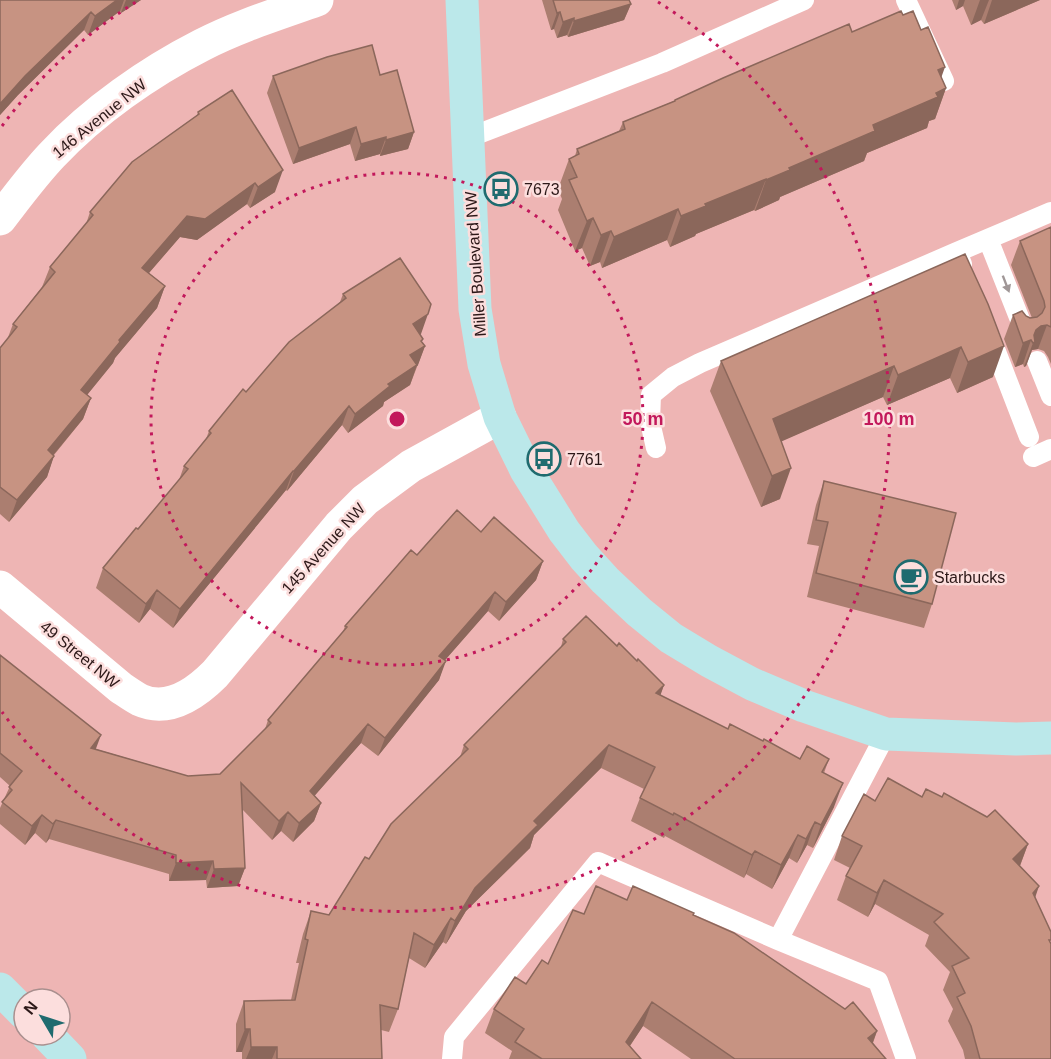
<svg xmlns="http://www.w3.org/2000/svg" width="1051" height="1059" viewBox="0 0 1051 1059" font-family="Arial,sans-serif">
<rect width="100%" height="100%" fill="#eeb5b4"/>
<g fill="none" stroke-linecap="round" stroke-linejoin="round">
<path stroke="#fff" stroke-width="20" d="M 906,0 L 944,81
M 468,138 L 662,63 L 804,0
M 988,239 L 1024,330
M 962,264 L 957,252 L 1051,212
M 990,336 L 1029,437
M 1037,361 L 1051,396
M 656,448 L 650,422 L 651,395 L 673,377 L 700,363 L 957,252
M 1033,457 L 1051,449
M 778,940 L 886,734
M 452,1059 L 454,1037 L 598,862 L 778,940 L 878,981 L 906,1059"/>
<path stroke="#fff" stroke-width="33" d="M 0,219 C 17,197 33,175 52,155 C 93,111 149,72 202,45 C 239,26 278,14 317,0
M 0,587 L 121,688 C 127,692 134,697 140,700 C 169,713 196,693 215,674 L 339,526 L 365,500 L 411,466 L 500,417"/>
<path stroke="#bbe8ea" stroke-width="33" d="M 462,0 L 475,309 L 484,364 L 500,417 L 526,470 L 564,531 L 584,557 L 605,580 L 639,612 L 671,638 L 709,661 L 752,684 L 804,706 L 886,734 L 1016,739 L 1051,738
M 0,989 L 24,1013
M 47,1035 L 70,1059"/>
</g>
<path fill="#ab7e70" d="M 0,0 L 141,0 L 121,13 L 120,11 L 88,35 L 84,30 L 18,95 L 0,115 Z
M 542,0 L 629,0 L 631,4 L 624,20 L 568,37 L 567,35 L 557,38 L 554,29 L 551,30 Z
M 952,0 L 1040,0 L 984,24 L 981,20 L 971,25 L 963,6 L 956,10 Z
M 852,32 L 941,77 L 946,88 L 935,119 L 929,121 L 927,128 L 867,153 L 864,161 L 780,197 L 779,200 L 755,211 L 754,210 L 696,234 L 695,236 L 670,247 L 667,240 L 602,268 L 600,262 L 590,266 L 582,248 L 575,251 L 558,210 L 562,199 L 558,189 L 569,159 L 575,156 L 577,149 L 619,131 L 623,122 L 674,101 L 675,100 Z
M 380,75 L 414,132 L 408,149 L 380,156 L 380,154 L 355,161 L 350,144 L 293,164 L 267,93 L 273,76 Z
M 198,112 L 275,192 L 250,208 L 247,204 L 197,240 L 180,237 L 149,273 L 165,286 L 157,308 L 115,358 L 113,363 L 87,395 L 91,398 L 83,419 L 54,455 L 47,477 L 9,522 L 0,514 L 0,348 L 7,340 L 13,324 L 42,287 L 50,267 L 86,224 L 90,212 L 197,115 Z
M 1051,227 L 1051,364 L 1048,357 L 1044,351 L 1038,349 L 1032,350 L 1026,366 L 1024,367 L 1023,364 L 1015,367 L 1004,339 L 1013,315 L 1026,316 L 1032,318 L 1011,265 L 1020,241 Z
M 965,254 L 993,377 L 957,393 L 950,378 L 887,405 L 883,397 L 781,441 L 780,499 L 761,507 L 710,391 L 721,361 Z
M 343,294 L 421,334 L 420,335 L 422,342 L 425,346 L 410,385 L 384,402 L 383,406 L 348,433 L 342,425 L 287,491 L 286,490 L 173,628 L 150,609 L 139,623 L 96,588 L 103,568 L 138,529 L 179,480 L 184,466 L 206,439 L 209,431 L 246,392 L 340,302 Z
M 824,481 L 932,604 L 924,628 L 807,597 L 819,546 L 807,544 L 816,505 Z
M 481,532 L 543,561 L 536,580 L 499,621 L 488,611 L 445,660 L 439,680 L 378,756 L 361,743 L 314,796 L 321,803 L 314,821 L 293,842 L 281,831 L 272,840 L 242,809 L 245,868 L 238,886 L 207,888 L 206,880 L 169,881 L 169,874 L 49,839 L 46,843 L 35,833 L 25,845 L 0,824 L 0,808 L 10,786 L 0,777 L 0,652 L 0,656 L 96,749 L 188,776 L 220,774 L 265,729 L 268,720 L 343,632 L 345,626 L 417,555 Z
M 563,639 L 617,646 L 637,661 L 664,685 L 660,695 L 728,729 L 800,759 L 829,759 L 824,773 L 834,807 L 813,848 L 807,845 L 797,863 L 789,858 L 772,889 L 746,874 L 744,878 L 665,836 L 664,838 L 631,821 L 640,798 L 644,789 L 601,768 L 534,835 L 530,848 L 466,911 L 446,944 L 443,942 L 425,968 L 409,958 L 398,1009 L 389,1032 L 381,1030 L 382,1059 L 242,1059 L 242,1052 L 236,1052 L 236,1024 L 244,1001 L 291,1000 L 299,963 L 296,963 L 303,934 L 311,911 L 329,915 L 369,859 L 460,757 L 464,745 L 561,647 Z
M 922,797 L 1028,844 L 1020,866 L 1035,898 L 1051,1059 L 965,1059 L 963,1050 L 948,1021 L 953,1009 L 943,990 L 950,972 L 925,946 L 929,935 L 875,904 L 868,917 L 837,900 L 846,876 L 850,868 L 834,860 L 842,836 L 875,801 Z
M 627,900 L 693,915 L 877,1031 L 873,1043 L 886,1059 L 691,1059 L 643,1026 L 630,1046 L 641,1059 L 509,1059 L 512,1051 L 485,1033 L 494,1009 L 526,984 L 548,964 L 584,914 Z"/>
<path fill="#8b675b" d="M 117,0 L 124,0 L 120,11 L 88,35 L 95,16 Z
M 126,0 L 141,0 L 121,13 Z
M 959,0 L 965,0 L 963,6 L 956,10 Z
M 980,0 L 989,0 L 981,20 L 971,25 Z
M 992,0 L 1040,0 L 984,24 Z
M 631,4 L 624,20 L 568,37 L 574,21 Z
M 91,12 L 84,30 L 18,95 L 0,115 L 0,104 L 25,76 Z
M 560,12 L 554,29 L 551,30 L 557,13 Z
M 574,18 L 567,35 L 557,38 L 563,22 Z
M 945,67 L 934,98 L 938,70 Z
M 946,88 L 935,119 L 929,121 L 927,128 L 867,153 L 864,161 L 780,197 L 779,200 L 755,211 L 766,180 L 789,168 Z
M 356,127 L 350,144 L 293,164 L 299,148 Z
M 414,132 L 408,149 L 380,156 L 386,140 Z
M 386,137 L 380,154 L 355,161 L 361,144 Z
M 283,170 L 275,192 L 250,208 L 258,187 Z
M 766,179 L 754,210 L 696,234 L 695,236 L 670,247 L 681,216 L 705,204 Z
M 255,183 L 247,204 L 197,240 L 180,237 L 135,289 L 142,268 L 187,216 Z
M 678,209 L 667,240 L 602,268 L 614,237 Z
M 593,218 L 582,248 L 575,251 L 587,221 Z
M 611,231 L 600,262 L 590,266 L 601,235 Z
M 165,286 L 157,308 L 115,358 L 113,363 L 74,411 L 81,390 L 119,340 Z
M 428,314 L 421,334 L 406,344 L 413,324 Z
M 1047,325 L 1038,349 L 1032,350 L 1026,366 L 1024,367 L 1033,343 L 1032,341 L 1036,330 L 1041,326 Z
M 423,339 L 419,349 L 425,346 L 418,365 L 403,374 L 410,355 Z
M 1031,340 L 1023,364 L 1015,367 L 1023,343 Z
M 1004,346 L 993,377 L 957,393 L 968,362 Z
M 961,347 L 950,378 L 887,405 L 898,375 Z
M 417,365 L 410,385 L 384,402 L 383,406 L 348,433 L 355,414 L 388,384 Z
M 894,366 L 883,397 L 762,450 L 773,419 Z
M 91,398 L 83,419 L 40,471 L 48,450 Z
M 349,406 L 342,425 L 287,491 L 294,471 Z
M 54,456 L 47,477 L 9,522 L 17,500 Z
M 791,468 L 780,499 L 761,507 L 772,476 Z
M 293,471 L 286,490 L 173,628 L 180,609 Z
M 543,561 L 536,580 L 499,621 L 506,602 Z
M 157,590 L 150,609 L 139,623 L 146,604 Z
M 495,592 L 488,611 L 432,675 L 439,656 Z
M 446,661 L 439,680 L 378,756 L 385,738 Z
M 664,685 L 656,708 L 656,693 Z
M 368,724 L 361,743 L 303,809 L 310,791 Z
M 101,735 L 94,754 L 91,748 Z
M 609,745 L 601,768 L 534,835 L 530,848 L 466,911 L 446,944 L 455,921 L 475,888 L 534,821 Z
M 843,783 L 834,807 L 813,848 L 821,825 Z
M 321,803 L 314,821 L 293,842 L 299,823 Z
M 288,812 L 281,831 L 272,840 L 279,821 Z
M 42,815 L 35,833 L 25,845 L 32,826 Z
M 56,820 L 49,839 L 46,843 L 53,824 Z
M 815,822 L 807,845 L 797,863 L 806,839 Z
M 798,835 L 789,858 L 772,889 L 781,865 Z
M 1028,844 L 1019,868 L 1013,859 Z
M 755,851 L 746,874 L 744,878 L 752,855 Z
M 213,861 L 206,880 L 169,881 L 176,863 Z
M 245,868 L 238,886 L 207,888 L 214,869 Z
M 884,880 L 875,904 L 868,917 L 877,893 Z
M 1039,886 L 1031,910 L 1033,893 Z
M 451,918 L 443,942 L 425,968 L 434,945 Z
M 652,1002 L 643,1026 L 621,1059 L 626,1042 Z
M 245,1029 L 250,1029 L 242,1052 L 236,1052 Z
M 877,1031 L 868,1055 L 868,1038 Z
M 251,1047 L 277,1047 L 272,1059 L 246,1059 Z"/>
<path fill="#c79382" stroke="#8b675b" stroke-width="1.5" d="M 0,0 L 117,0 L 95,16 L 91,12 L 25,76 L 0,104 Z
M 553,0 L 629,0 L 631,4 L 574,21 L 574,18 L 563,22 L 560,12 L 557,13 Z
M 901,11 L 903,15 L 913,11 L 921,30 L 928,27 L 945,67 L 938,70 L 946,88 L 936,93 L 938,97 L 873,125 L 875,131 L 789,168 L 790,170 L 766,180 L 766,179 L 705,204 L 706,206 L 681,216 L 678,209 L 614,237 L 611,231 L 601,235 L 593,218 L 587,221 L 569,180 L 577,177 L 569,159 L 579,154 L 577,149 L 625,129 L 623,122 L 675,101 L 675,100 L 723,78 L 849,24 L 852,32 Z
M 372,45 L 380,75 L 397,70 L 414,132 L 386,140 L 386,137 L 361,144 L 356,127 L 299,148 L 273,76 L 327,57 Z
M 232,90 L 283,170 L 258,187 L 255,183 L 205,219 L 187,216 L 142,268 L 165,286 L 119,340 L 120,342 L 81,390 L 91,398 L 48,450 L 54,456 L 17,500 L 0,487 L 0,348 L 17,327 L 13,324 L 55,272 L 50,267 L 93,215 L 90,212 L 132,162 L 199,114 L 198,112 Z
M 1051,227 L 1051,327 L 1047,325 L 1041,326 L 1036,330 L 1034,335 L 1035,342 L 1033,343 L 1031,340 L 1023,343 L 1013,315 L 1022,311 L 1026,316 L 1030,318 L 1037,317 L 1042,313 L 1045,307 L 1044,301 L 1020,241 Z
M 965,254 L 988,304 L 1004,346 L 968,362 L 961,347 L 898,375 L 894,366 L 773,419 L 791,468 L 772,476 L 721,361 Z
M 400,258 L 431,304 L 428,314 L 413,324 L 423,339 L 421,341 L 425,346 L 410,355 L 417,365 L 388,384 L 390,386 L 355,414 L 349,406 L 294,471 L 293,471 L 180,609 L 157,590 L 146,604 L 103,568 L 136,528 L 138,529 L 188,469 L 184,466 L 211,433 L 209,431 L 243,389 L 246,392 L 289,342 L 346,298 L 343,294 Z
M 824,481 L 956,513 L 932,604 L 816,573 L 828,522 L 816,520 Z
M 457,510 L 481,532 L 494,517 L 543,561 L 506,602 L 495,592 L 439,656 L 446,661 L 385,738 L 368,724 L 310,791 L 321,803 L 299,823 L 288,812 L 279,821 L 241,783 L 245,868 L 214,869 L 213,861 L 176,863 L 176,855 L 56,820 L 53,824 L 42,815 L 32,826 L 2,802 L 12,790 L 9,787 L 22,771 L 0,753 L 0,655 L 101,735 L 91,748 L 188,776 L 220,774 L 271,723 L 268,720 L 347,627 L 345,626 L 411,550 L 417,555 Z
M 586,616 L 617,646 L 619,643 L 637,661 L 638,659 L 664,685 L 656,693 L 728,729 L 730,724 L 763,741 L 764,739 L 800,759 L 807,746 L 829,759 L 822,772 L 843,783 L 821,825 L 815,822 L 806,839 L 798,835 L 781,865 L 755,851 L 752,855 L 674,813 L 673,815 L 640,798 L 655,767 L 609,745 L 534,821 L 538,825 L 475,888 L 455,921 L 451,918 L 434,945 L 414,933 L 398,1009 L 380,1005 L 382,1059 L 277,1059 L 277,1047 L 251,1047 L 250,1029 L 245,1029 L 244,1001 L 295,1000 L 308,940 L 305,939 L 311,911 L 329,915 L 365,857 L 369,859 L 391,824 L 468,749 L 464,745 L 566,642 L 563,639 Z
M 888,778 L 922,797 L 926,789 L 942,797 L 944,793 L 987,817 L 995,810 L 1028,844 L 1013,859 L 1039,886 L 1033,893 L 1051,932 L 1051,940 L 1049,940 L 1051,944 L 1051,1059 L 980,1059 L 971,1026 L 957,997 L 965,993 L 952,966 L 969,958 L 934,922 L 943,914 L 884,880 L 877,893 L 846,876 L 862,846 L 842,836 L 864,794 L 875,801 Z
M 596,886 L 627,900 L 633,886 L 694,913 L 693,915 L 734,933 L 845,1009 L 853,1002 L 877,1031 L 868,1038 L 886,1059 L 735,1059 L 652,1002 L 626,1042 L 641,1059 L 542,1059 L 515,1042 L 524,1029 L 494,1009 L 515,977 L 526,984 L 542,960 L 548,964 L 573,910 L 584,914 Z"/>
<defs><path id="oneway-solid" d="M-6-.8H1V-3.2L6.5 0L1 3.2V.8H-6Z" transform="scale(1.5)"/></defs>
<use fill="#a09797" href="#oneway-solid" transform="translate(1006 284) rotate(69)"/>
<g fill="none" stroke="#c2185b" stroke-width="3" stroke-dasharray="3 6">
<circle cx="397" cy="419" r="246"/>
<path d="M2 126A492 492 0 0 1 136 2M658 2A492 492 0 1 1 2 712"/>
</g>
<defs>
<symbol id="bus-ring" viewBox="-11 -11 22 22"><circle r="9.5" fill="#fcdedd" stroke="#1f6b6f" stroke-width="1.5"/><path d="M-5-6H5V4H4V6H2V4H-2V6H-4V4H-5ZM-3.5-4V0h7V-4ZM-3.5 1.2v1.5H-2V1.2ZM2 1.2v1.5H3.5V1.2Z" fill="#1f6b6f"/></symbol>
<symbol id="cafe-ring" viewBox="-11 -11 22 22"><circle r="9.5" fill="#fcdedd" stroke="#1f6b6f" stroke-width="1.5"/><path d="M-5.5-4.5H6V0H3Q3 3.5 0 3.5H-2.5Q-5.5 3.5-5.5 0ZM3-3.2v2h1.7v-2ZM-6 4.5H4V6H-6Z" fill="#1f6b6f"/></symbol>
</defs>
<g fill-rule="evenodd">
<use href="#bus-ring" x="482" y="170" width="38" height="38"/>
<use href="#bus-ring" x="525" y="440" width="38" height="38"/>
<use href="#cafe-ring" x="892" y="558" width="38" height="38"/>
</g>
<g text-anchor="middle" stroke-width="5" stroke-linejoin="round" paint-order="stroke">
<g font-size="16" fill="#2c1818" stroke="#fcdedd">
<text transform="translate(99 118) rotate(-39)" y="6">146 Avenue NW</text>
<text transform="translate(475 264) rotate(-94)" y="6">Miller Boulevard NW</text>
<text transform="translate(323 548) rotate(-48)" y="6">145 Avenue NW</text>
<text transform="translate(80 654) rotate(39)" y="6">49 Street NW</text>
</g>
<g font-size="16" fill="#2c1818" stroke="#fcdedd" text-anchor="start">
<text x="524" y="195">7673</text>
<text x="567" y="465">7761</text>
<text x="934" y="583">Starbucks</text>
</g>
</g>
<circle cx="397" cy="419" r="9" fill="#c2185b" stroke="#fcdedd" stroke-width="3"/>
<g font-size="18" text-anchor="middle" font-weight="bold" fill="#c2185b" stroke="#fcdedd" stroke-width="5" stroke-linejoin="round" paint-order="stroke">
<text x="643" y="425">50 m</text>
<text x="889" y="425">100 m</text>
</g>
<g transform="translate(42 1017) rotate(309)"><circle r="28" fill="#fcdedd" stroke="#a98f8e" stroke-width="1.5"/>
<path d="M0-4.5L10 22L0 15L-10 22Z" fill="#1f6b6f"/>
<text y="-9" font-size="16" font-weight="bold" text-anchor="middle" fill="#2c1818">N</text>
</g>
</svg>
